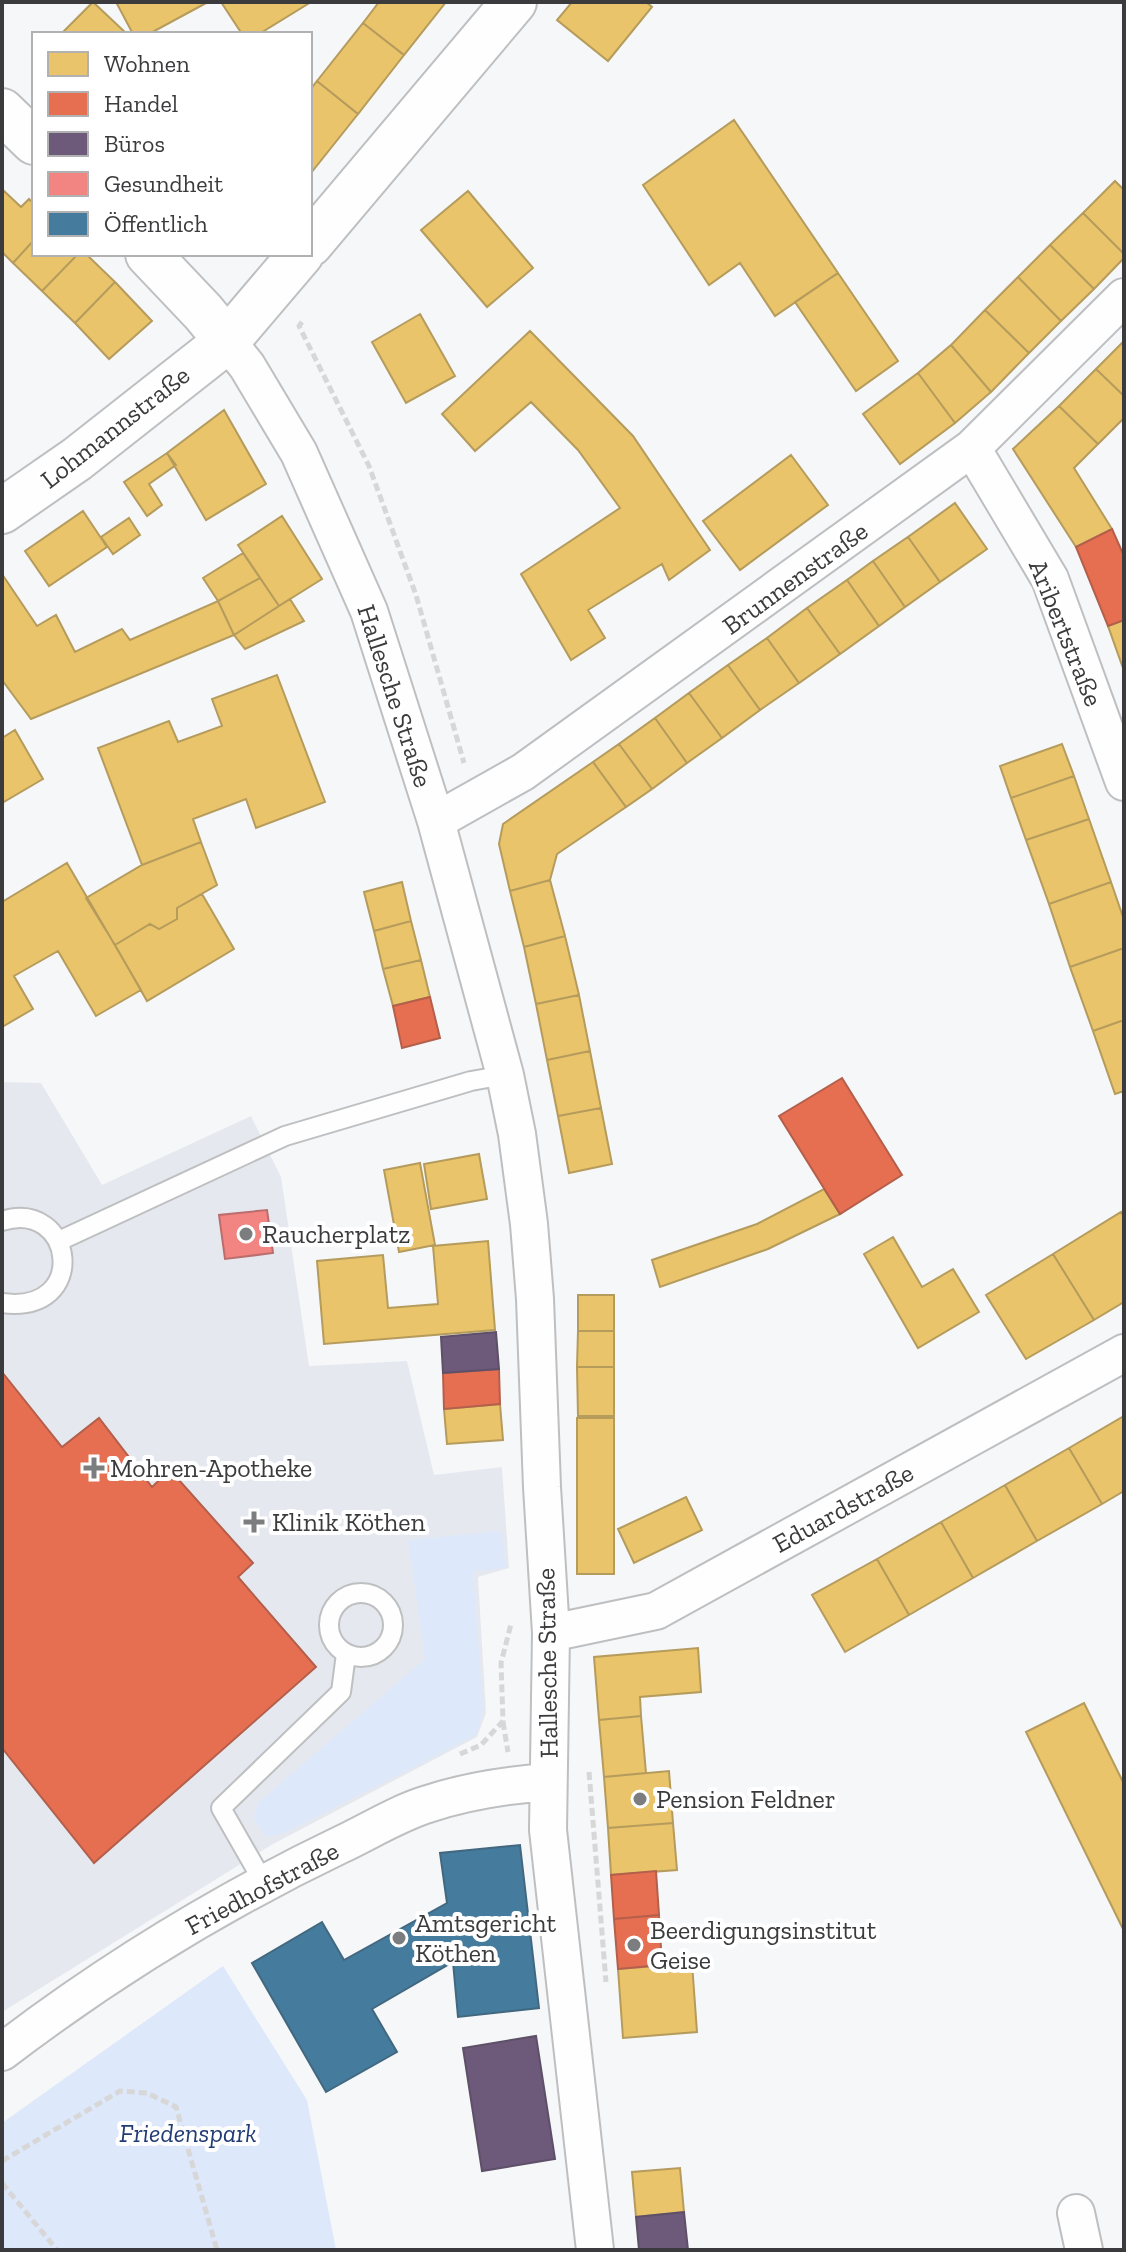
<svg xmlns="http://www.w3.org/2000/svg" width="1126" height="2252" viewBox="0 0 1126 2252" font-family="'Zilla Slab',serif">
<rect width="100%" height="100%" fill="#f6f7f9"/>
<path fill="#e5e9ef" d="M 2,1082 L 41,1083 L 102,1185 L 251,1116 L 281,1177 L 309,1366 L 407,1361 L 434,1475 L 502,1467 L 509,1568 L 478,1577 L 486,1713 L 477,1737 L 273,1844 L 2,2012 Z"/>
<path fill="#dee8fb" d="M 501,1531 L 506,1568 L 473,1571 L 483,1711 L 476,1735 L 284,1833 L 266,1837 L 253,1817 L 259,1802 L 425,1659 L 408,1540 Z
M 223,1966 L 307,2100 L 336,2250 L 2,2250 L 2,2123 Z"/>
<path fill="#e9c46a" stroke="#b59b5c" stroke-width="2" d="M 93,2 L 127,34 L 61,34 Z
M 116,2 L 208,2 L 149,34 L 133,34 Z
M 221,2 L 311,2 L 259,34 L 242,34 Z
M 379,2 L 446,2 L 404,55 L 363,23 Z
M 572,2 L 646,2 L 652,7 L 608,61 L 557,20 Z
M 363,23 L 404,55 L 358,114 L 317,81 Z
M 317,81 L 358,114 L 311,173 L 310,90 Z
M 734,120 L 838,273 L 775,316 L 740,263 L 709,285 L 643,185 Z
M 1115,181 L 1124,190 L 1124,254 L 1083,213 Z
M 3,190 L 21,207 L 29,199 L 34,204 L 34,240 L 13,263 L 2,252 Z
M 468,191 L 533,268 L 487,307 L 421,230 Z
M 1083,213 L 1124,254 L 1124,258 L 1094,289 L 1050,245 Z
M 34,240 L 34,254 L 78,254 L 42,291 L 13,263 Z
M 1050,245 L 1094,289 L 1061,321 L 1018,277 Z
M 78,254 L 86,254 L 115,282 L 75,323 L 42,291 Z
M 838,273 L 898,361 L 856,391 L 795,302 Z
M 1018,277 L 1061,321 L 1029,353 L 985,310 Z
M 115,282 L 152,321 L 109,359 L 75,323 Z
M 985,310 L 1029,353 L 991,392 L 951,345 Z
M 420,314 L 455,376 L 406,403 L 372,342 Z
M 530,331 L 633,436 L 710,550 L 669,580 L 662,564 L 588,610 L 605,638 L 571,660 L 521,574 L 620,508 L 578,450 L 531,402 L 475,451 L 442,414 Z
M 1124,341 L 1124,396 L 1096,369 Z
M 951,345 L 991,392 L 955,423 L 918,373 Z
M 1096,369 L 1124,396 L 1124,418 L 1098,444 L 1059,406 Z
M 918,373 L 955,423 L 900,464 L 863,414 Z
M 1059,406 L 1098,444 L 1074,468 L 1112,529 L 1076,547 L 1013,449 Z
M 224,410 L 266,484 L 206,520 L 167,453 Z
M 167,453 L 176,465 L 149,484 L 162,505 L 147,516 L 124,482 Z
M 791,455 L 828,505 L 740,570 L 703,521 Z
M 955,503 L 987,549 L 940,582 L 908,537 Z
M 83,511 L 107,547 L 49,586 L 25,551 Z
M 282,516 L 322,579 L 279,606 L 238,545 Z
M 129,518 L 140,535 L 113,554 L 101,537 Z
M 908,537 L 940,582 L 905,607 L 873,561 Z
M 243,553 L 260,578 L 218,601 L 203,578 Z
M 873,561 L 905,607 L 879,626 L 847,580 Z
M 2,574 L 37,626 L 56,615 L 75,652 L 122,629 L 130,640 L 218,601 L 234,635 L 31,719 L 2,680 Z
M 260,578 L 279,606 L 234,635 L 218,601 Z
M 847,580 L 879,626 L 840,654 L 807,608 Z
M 290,599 L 304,621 L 245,649 L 234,635 Z
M 807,608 L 840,654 L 799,683 L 767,638 Z
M 1124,620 L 1124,671 L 1108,626 Z
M 767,638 L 799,683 L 760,710 L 728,665 Z
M 728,665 L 760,710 L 722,738 L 689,693 Z
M 277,675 L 325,802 L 256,828 L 246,799 L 193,819 L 201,842 L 142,865 L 98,748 L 169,721 L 178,742 L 222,726 L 212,699 Z
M 689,693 L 722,738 L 687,763 L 655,718 Z
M 655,718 L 687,763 L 652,789 L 619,744 Z
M 15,730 L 43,779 L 2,803 L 2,738 Z
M 619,744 L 652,789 L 626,807 L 593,762 Z
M 1062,744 L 1074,776 L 1011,798 L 1000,766 Z
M 593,762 L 626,807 L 557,854 L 550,880 L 510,891 L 499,844 L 503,824 Z
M 1074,776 L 1089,819 L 1026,840 L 1011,798 Z
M 1089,819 L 1111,882 L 1049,904 L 1026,840 Z
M 201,842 L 217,885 L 177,908 L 177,919 L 159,929 L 150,924 L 115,945 L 86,898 L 142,865 Z
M 67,863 L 141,990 L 96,1016 L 58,951 L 14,976 L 33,1009 L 2,1027 L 2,902 Z
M 550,880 L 565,936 L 524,947 L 510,891 Z
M 402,882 L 411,921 L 374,931 L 364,892 Z
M 1111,882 L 1124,920 L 1124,948 L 1070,967 L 1049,904 Z
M 202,894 L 234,949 L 147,1001 L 115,945 L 150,924 L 159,929 L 177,919 L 177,908 Z
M 411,921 L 421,960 L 383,969 L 374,931 Z
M 565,936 L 579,995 L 536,1004 L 524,947 Z
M 1124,948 L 1124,1020 L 1093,1031 L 1070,967 Z
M 421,960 L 430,997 L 393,1006 L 383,969 Z
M 579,995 L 590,1051 L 547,1060 L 536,1004 Z
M 1124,1020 L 1124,1091 L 1115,1094 L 1093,1031 Z
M 590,1051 L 601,1108 L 558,1116 L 547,1060 Z
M 601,1108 L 612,1164 L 569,1173 L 558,1116 Z
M 479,1154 L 487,1199 L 431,1209 L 424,1164 Z
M 420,1163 L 435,1245 L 399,1252 L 384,1170 Z
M 824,1189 L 840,1214 L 768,1249 L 660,1287 L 652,1260 L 757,1224 Z
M 1121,1212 L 1124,1217 L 1124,1302 L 1094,1320 L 1053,1254 Z
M 893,1237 L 922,1287 L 953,1269 L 979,1312 L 918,1348 L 864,1254 Z
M 488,1241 L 495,1330 L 324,1344 L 317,1261 L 383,1255 L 388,1308 L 438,1304 L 433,1246 Z
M 1053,1254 L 1094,1320 L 1026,1359 L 986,1295 Z
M 578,1295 L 614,1295 L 614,1331 L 578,1331 Z
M 578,1331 L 614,1331 L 614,1367 L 577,1367 Z
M 577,1367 L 614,1367 L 614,1416 L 578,1416 Z
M 500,1404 L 503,1440 L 447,1444 L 444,1409 Z
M 1124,1416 L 1124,1491 L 1102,1504 L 1069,1448 Z
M 577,1418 L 614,1418 L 614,1574 L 577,1574 Z
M 1069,1448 L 1102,1504 L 1037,1541 L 1005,1485 Z
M 1005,1485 L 1037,1541 L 973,1578 L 941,1522 Z
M 686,1497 L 702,1530 L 634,1563 L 618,1529 Z
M 941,1522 L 973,1578 L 909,1615 L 877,1559 Z
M 877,1559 L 909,1615 L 845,1652 L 812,1595 Z
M 698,1648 L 701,1692 L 640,1697 L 641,1716 L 599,1720 L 594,1657 Z
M 1084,1703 L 1124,1784 L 1124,1931 L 1026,1732 Z
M 641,1716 L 646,1773 L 604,1777 L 599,1720 Z
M 669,1771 L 673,1823 L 608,1828 L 604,1777 Z
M 673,1823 L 677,1870 L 611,1875 L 608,1828 Z
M 692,1963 L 697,2032 L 623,2038 L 618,1969 Z
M 680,2168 L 684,2212 L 636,2217 L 632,2172 Z"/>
<path fill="#e76f51" stroke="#b35f4b" stroke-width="2" d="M 1112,529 L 1124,556 L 1124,620 L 1108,626 L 1076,547 Z
M 430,997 L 440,1038 L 402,1048 L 393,1006 Z
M 842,1078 L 902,1175 L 840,1214 L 779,1116 Z
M 499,1369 L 500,1404 L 444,1409 L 443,1373 Z
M 2,1372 L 62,1447 L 99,1418 L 152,1487 L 170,1470 L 253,1563 L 238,1577 L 316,1667 L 94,1863 L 2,1748 Z
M 656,1871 L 659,1915 L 614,1919 L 611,1875 Z
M 659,1915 L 662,1965 L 618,1969 L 614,1919 Z"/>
<path fill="#6d597a" stroke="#5e5068" stroke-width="2" d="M 496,1332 L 499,1369 L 443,1373 L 441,1337 Z
M 536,2036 L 555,2159 L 482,2171 L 463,2048 Z
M 684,2212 L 688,2250 L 639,2250 L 636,2217 Z"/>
<path fill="#f28482" stroke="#bb6e6d" stroke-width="2" d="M 267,1210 L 273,1253 L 225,1259 L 219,1215 Z"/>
<path fill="#457b9d" stroke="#426880" stroke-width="2" d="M 520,1845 L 539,2008 L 458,2017 L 453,1962 L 372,2009 L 397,2052 L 326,2092 L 252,1963 L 322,1922 L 344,1960 L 447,1903 L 440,1853 Z"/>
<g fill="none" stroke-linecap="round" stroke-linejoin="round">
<defs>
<path id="lane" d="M 2,1221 C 74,1198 91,1315 2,1303
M 59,1241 L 285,1136 L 471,1081 L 505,1075
M329 1625a32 32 0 1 1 64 0a32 32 0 1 1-64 0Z
M 264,1883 L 221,1808 L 341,1692 L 346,1654"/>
<path id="street" d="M 227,341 L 247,366 L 299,453 L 369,611 L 436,821 L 505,1075 L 517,1134 L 529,1224 L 535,1299 L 542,1487 L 551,1633 L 548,1830 L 595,2250
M 972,448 L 1050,579 L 1124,782
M 436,821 L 523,772 L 972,448 L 1124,297
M 551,1633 L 656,1611 L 1124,1353
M 2,2052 C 107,1972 221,1902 340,1845 C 368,1832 398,1813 428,1804 C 467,1791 507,1785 548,1782
M 1076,2213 L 1084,2250"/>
<path id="secondary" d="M 2,111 L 34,142
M 310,244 L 514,2
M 148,254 L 203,312 L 227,341
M 2,511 L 77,459 L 227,341 L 301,254"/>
</defs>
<use href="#lane" stroke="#bebfc1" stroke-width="22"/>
<use href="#street" stroke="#bebfc1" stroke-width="40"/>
<use href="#secondary" stroke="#bebfc1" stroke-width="48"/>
<path stroke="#d7d7d8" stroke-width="5" stroke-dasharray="8 4" stroke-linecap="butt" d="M 302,322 L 299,326 L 369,466 L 416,595 L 464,763
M 503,1722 L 508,1752
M 460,1754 L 481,1745 L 503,1721 L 501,1663 L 511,1624
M 589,1772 L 606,1982
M 2,2161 L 120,2091 L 147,2093 L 176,2107 L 217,2250
M 2,2183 L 57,2250"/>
<use href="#lane" stroke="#fefefe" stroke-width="18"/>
<use href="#street" stroke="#fefefe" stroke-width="36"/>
<use href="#secondary" stroke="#fefefe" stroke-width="44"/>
</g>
<g fill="#7c7d7f" stroke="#fff" stroke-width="3">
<circle cx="246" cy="1234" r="8"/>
<path d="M90 1456h8v8h8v8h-8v8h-8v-8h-8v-8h8z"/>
<path d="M250 1510h8v8h8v8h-8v8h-8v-8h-8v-8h8z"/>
<circle cx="640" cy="1799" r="8"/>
<circle cx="399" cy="1938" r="8"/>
<circle cx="634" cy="1945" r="8"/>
</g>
<g text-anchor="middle" stroke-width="8" stroke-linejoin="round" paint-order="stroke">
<g font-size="26" fill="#3b3b3d" stroke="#fff">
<text transform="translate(115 427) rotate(-38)" y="9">Lohmannstraße</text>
<text transform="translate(795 578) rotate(-36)" y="9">Brunnenstraße</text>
<text transform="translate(1066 633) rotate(68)" y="9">Aribertstraße</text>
<text transform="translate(395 696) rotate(72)" y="9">Hallesche Straße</text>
<text transform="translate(843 1508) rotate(-29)" y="9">Eduardstraße</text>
<text transform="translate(547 1663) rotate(-91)" y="9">Hallesche Straße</text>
<text transform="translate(262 1888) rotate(-28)" y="9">Friedhofstraße</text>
</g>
<g font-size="26" fill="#3b3b3d" stroke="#fff" text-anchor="start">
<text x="262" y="1243">Raucherplatz</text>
<text x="110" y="1477">Mohren-Apotheke</text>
<text x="272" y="1531">Klinik Köthen</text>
<text x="656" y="1808">Pension Feldner</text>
<text x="415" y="1932">Amtsgericht<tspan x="415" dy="30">Köthen</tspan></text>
<text x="650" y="1939">Beerdigungsinstitut<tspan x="650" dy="30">Geise</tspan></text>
</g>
<g font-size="26" font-style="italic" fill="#233b75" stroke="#fff">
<text x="188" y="2142">Friedenspark</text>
</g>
</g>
<rect width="1126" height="2252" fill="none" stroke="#3b3b3d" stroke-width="8"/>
<rect x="32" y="32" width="280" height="224" fill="#ffffff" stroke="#b1b1b1" stroke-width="2"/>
<rect x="48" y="52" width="40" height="24" fill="#e9c46a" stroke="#b1b1b1" stroke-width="2"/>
<text x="104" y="72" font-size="24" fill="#3b3b3d">Wohnen</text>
<rect x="48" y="92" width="40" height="24" fill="#e76f51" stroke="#b1b1b1" stroke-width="2"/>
<text x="104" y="112" font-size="24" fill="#3b3b3d">Handel</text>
<rect x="48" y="132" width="40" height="24" fill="#6d597a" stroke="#b1b1b1" stroke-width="2"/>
<text x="104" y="152" font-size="24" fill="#3b3b3d">Büros</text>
<rect x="48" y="172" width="40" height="24" fill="#f28482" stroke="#b1b1b1" stroke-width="2"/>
<text x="104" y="192" font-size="24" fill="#3b3b3d">Gesundheit</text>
<rect x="48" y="212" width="40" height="24" fill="#457b9d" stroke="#b1b1b1" stroke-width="2"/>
<text x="104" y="232" font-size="24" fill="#3b3b3d">Öffentlich</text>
</svg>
